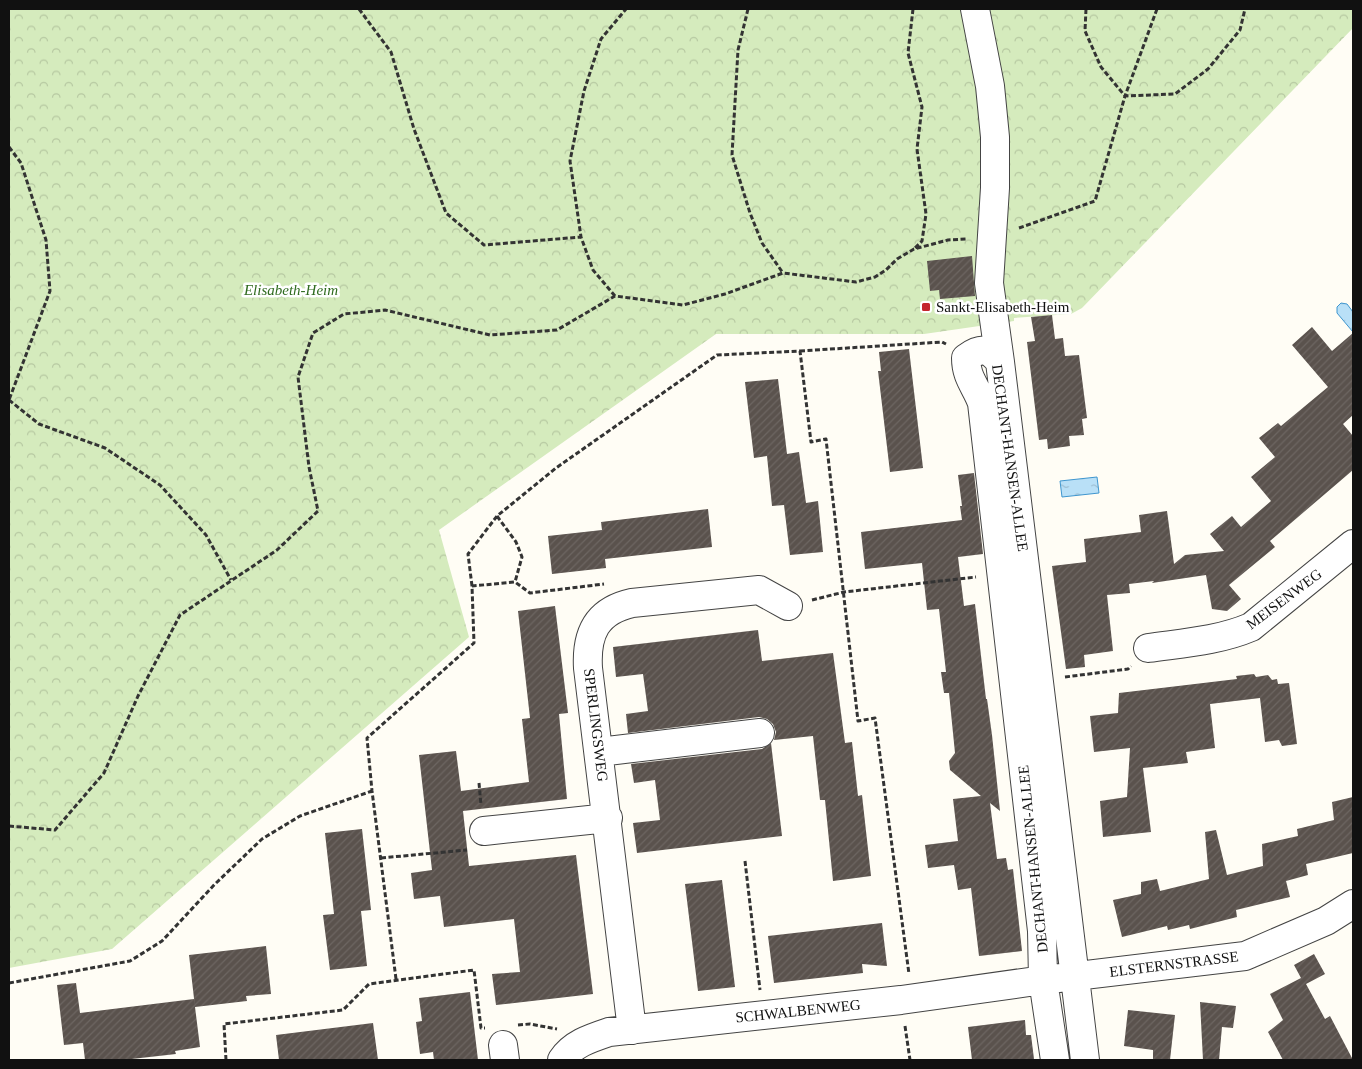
<svg xmlns="http://www.w3.org/2000/svg" width="1362" height="1069" viewBox="0 0 1362 1069" font-family="Georgia,serif">
<defs>
<pattern id="park-crowns" width="20" height="18" patternUnits="userSpaceOnUse" patternTransform="scale(1.25)"><rect width="20" height="18" fill="#d5ebbd"/><path d="M2 6a3 3 0 1 1 6 0M12 15a3 3 0 1 1 6 0" fill="none" stroke="#b6c8a1"/></pattern>
<pattern id="water-ripples" width="26" height="14" patternUnits="userSpaceOnUse" patternTransform="scale(1.25)"><rect width="26" height="14" fill="#b9e0f7"/><path d="M2 4q2-2 4 0t4 0M15 11q2-2 4 0t4 0" fill="none" stroke="#9ebfd3"/></pattern>
<pattern id="building-hatch" width="6" height="6" patternUnits="userSpaceOnUse" patternTransform="scale(1.25)"><rect width="6" height="6" fill="#5a524d"/><path d="M-1 1l2-2M0 6l6-6M5 7l2-2" fill="none" stroke="#6d6662"/></pattern>
</defs>
<rect width="100%" height="100%" fill="#fffdf5"/>
<path fill="url(#park-crowns)" d="M 9,9 L 1353,9 L 1353,28 L 1082,308 L 1071,314 L 1014,318 L 1014,321 L 924,334 L 716,334 L 439,530 L 469,637 L 112,949 L 9,968 Z"/>
<path fill="url(#water-ripples)" stroke="#3f96cf" d="M 1341,303 L 1347,304 L 1353,312 L 1353,332 L 1337,313 L 1337,307 Z
M 1097,477 L 1099,493 L 1062,497 L 1060,481 Z"/>
<path fill="url(#building-hatch)" d="M 972,256 L 975,296 L 940,299 L 939,290 L 930,291 L 927,261 Z
M 1052,315 L 1055,339 L 1063,338 L 1065,356 L 1079,355 L 1087,418 L 1082,419 L 1084,435 L 1069,436 L 1070,446 L 1048,449 L 1047,439 L 1039,440 L 1027,342 L 1035,341 L 1031,317 Z
M 1312,327 L 1332,351 L 1353,333 L 1353,415 L 1343,424 L 1353,436 L 1353,470 L 1270,541 L 1275,547 L 1229,585 L 1241,599 L 1227,611 L 1212,609 L 1206,575 L 1152,583 L 1154,581 L 1129,584 L 1130,593 L 1107,595 L 1113,651 L 1084,655 L 1085,667 L 1066,669 L 1052,566 L 1086,562 L 1084,539 L 1141,532 L 1139,515 L 1167,511 L 1174,564 L 1185,555 L 1224,551 L 1210,534 L 1232,516 L 1241,527 L 1271,501 L 1251,477 L 1275,457 L 1259,438 L 1278,423 L 1281,426 L 1328,387 L 1292,345 Z
M 909,349 L 923,468 L 890,472 L 878,371 L 881,371 L 879,352 Z
M 778,379 L 787,454 L 799,452 L 806,503 L 818,501 L 823,552 L 790,555 L 784,505 L 772,506 L 767,456 L 754,458 L 745,382 Z
M 974,473 L 983,554 L 958,557 L 964,606 L 975,604 L 986,699 L 987,699 L 992,735 L 1000,811 L 990,803 L 997,859 L 1006,858 L 1008,870 L 1013,869 L 1022,951 L 979,956 L 971,888 L 958,890 L 954,865 L 928,868 L 925,845 L 958,841 L 953,799 L 981,796 L 950,770 L 949,761 L 955,753 L 949,693 L 944,693 L 941,672 L 946,672 L 939,609 L 927,610 L 922,563 L 865,569 L 861,532 L 962,520 L 960,506 L 962,506 L 958,475 Z
M 708,509 L 712,547 L 605,559 L 606,568 L 552,574 L 548,536 L 602,530 L 601,522 Z
M 555,606 L 568,713 L 559,714 L 567,799 L 463,811 L 469,866 L 576,855 L 593,994 L 496,1005 L 492,974 L 520,972 L 514,919 L 444,927 L 440,896 L 414,899 L 411,873 L 432,870 L 419,755 L 456,751 L 461,791 L 529,782 L 522,719 L 530,718 L 518,611 Z
M 758,630 L 762,661 L 833,653 L 845,743 L 852,742 L 858,796 L 862,795 L 871,876 L 833,881 L 825,800 L 820,800 L 813,736 L 774,740 L 776,732 L 773,724 L 767,719 L 759,717 L 628,733 L 626,714 L 648,711 L 643,674 L 616,677 L 613,647 Z
M 1254,674 L 1256,677 L 1268,675 L 1272,680 L 1277,679 L 1278,684 L 1289,683 L 1297,744 L 1282,746 L 1279,740 L 1265,742 L 1260,698 L 1210,704 L 1215,748 L 1186,752 L 1188,763 L 1143,768 L 1151,832 L 1103,837 L 1100,801 L 1127,797 L 1130,748 L 1094,752 L 1090,716 L 1118,713 L 1119,693 L 1237,679 L 1236,676 Z
M 771,743 L 782,836 L 637,853 L 633,823 L 660,820 L 655,780 L 634,783 L 631,764 L 762,749 Z
M 1353,797 L 1353,853 L 1306,864 L 1308,875 L 1286,881 L 1290,897 L 1236,910 L 1237,917 L 1190,929 L 1189,925 L 1168,930 L 1167,926 L 1122,937 L 1113,900 L 1141,894 L 1141,882 L 1157,879 L 1160,891 L 1209,879 L 1205,832 L 1216,830 L 1227,875 L 1263,866 L 1262,844 L 1298,836 L 1297,829 L 1334,820 L 1332,802 Z
M 362,829 L 371,910 L 361,911 L 367,966 L 330,970 L 323,915 L 334,914 L 325,833 Z
M 722,880 L 735,987 L 698,991 L 685,884 Z
M 882,923 L 887,966 L 862,964 L 863,973 L 774,983 L 768,936 Z
M 266,946 L 271,994 L 246,996 L 247,1001 L 195,1007 L 189,955 Z
M 1314,954 L 1325,974 L 1306,984 L 1325,1019 L 1330,1016 L 1353,1060 L 1283,1060 L 1268,1032 L 1283,1020 L 1270,994 L 1301,978 L 1294,965 Z
M 76,983 L 80,1013 L 194,999 L 200,1047 L 175,1051 L 176,1054 L 123,1060 L 85,1060 L 83,1043 L 64,1045 L 57,985 Z
M 470,992 L 478,1060 L 434,1060 L 433,1052 L 420,1054 L 416,1022 L 422,1021 L 419,998 Z
M 1200,1002 L 1236,1006 L 1233,1028 L 1222,1027 L 1219,1060 L 1203,1060 Z
M 1128,1010 L 1175,1015 L 1170,1060 L 1153,1060 L 1153,1050 L 1124,1046 Z
M 1025,1020 L 1026,1035 L 1031,1035 L 1034,1059 L 972,1060 L 968,1027 Z
M 373,1023 L 378,1060 L 279,1060 L 276,1035 Z"/>
<g fill="none" stroke-linecap="round" stroke-linejoin="round">
<defs>
<path id="minor" d="M 975,9 L 990,86 L 995,137 L 995,188 L 989,283 L 1000,362
M 1148,648 C 1183,643 1218,641 1251,627 L 1353,544
M 599,752 L 760,733
M 484,831 L 608,818
M 632,1030 L 588,668 C 586,634 596,611 632,603 L 759,590 L 788,606
M 503,1045 L 505,1060
M 562,1060 C 572,1044 591,1038 609,1032 L 901,1000 L 1043,980 L 1245,956 L 1326,921 L 1353,904
M 1055,1060 L 1043,980 L 1042,931 L 982,403 C 976,386 966,378 966,358 C 981,347 989,348 1000,362 L 1085,1060"/>
</defs>
<use href="#minor" stroke="#444" stroke-width="30"/>
<path stroke="#333" stroke-width="3" stroke-dasharray="5 2.5" stroke-linecap="butt" d="M 359,9 L 391,52 L 414,129 L 446,213 L 484,245 L 581,237
M 748,9 L 738,50 L 732,155 L 750,213 L 762,243 L 783,273
M 913,9 L 908,53 L 922,107 L 917,149 L 926,214 L 922,241 L 914,249
M 1086,9 L 1085,31 L 1101,67 L 1125,96 L 1175,94 L 1208,69 L 1240,30 L 1245,9
M 9,147 L 21,163 L 46,240 L 50,291 L 9,400
M 1019,228 L 1095,201 L 1125,96 L 1157,9
M 615,296 L 593,270 L 581,237 L 570,161 L 584,91 L 601,39 L 626,9
M 800,351 L 942,342 L 946,344
M 9,400 L 39,424 L 105,448 L 160,485 L 206,535 L 231,580
M 497,516 L 516,542 L 522,557 L 515,582
M 472,586 L 468,554 L 497,516 L 556,468 L 717,355 L 800,351 L 811,442 L 826,439 L 858,721 L 875,718 L 909,974
M 812,600 L 844,592 L 976,577
M 1065,677 L 1128,669 L 1131,666
M 479,783 L 481,805
M 9,826 L 55,830 L 104,773 L 138,696 L 180,615 L 277,550 L 318,511 L 309,467 L 298,377 L 313,333 L 344,314 L 385,310 L 490,335 L 557,330 L 615,296 L 683,305 L 725,294 L 783,273 L 856,282 L 875,277 L 886,270 L 897,259 L 914,249 L 948,240 L 967,239
M 381,858 L 467,850
M 745,861 L 760,990
M 396,979 L 372,791 L 367,738 L 474,643 L 472,586 L 515,582 L 530,593 L 604,584
M 9,983 L 130,961 L 162,941 L 214,885 L 262,839 L 300,816 L 372,791
M 518,1025 L 530,1024 L 557,1029
M 905,1026 L 910,1060
M 226,1060 L 224,1024 L 343,1010 L 369,984 L 474,970 L 481,1028 L 485,1028"/>
<use href="#minor" stroke="#fff" stroke-width="28"/>
</g>
<rect fill="#c4262e" stroke="#fff" stroke-width="2" x="921" y="302" width="10" height="10" rx="2.5"/>
<g text-anchor="middle" stroke-width="5" stroke-linejoin="round" paint-order="stroke">
<g font-size="15" font-style="italic" fill="#2f6b1f" stroke="#fff">
<text x="291" y="295">Elisabeth-Heim</text>
</g>
<g font-size="15" fill="#111" stroke="#fff" text-anchor="start">
<text x="936" y="312">Sankt-Elisabeth-Heim</text>
</g>
<g font-size="15" fill="#111" stroke="#fff">
<text transform="translate(1010 458) rotate(82)" y="5">DECHANT-HANSEN-ALLEE</text>
<text transform="translate(1284 599) rotate(-37)" y="5">MEISENWEG</text>
<text transform="translate(596 725) rotate(83)" y="5">SPERLINGSWEG</text>
<text transform="translate(1033 859) rotate(-96)" y="5">DECHANT-HANSEN-ALLEE</text>
<text transform="translate(1174 964) rotate(-7)" y="5">ELSTERNSTRASSE</text>
<text transform="translate(798 1011) rotate(-6)" y="5">SCHWALBENWEG</text>
</g>
</g>
<rect width="1362" height="1069" fill="none" stroke="#111111" stroke-width="20"/>
</svg>
